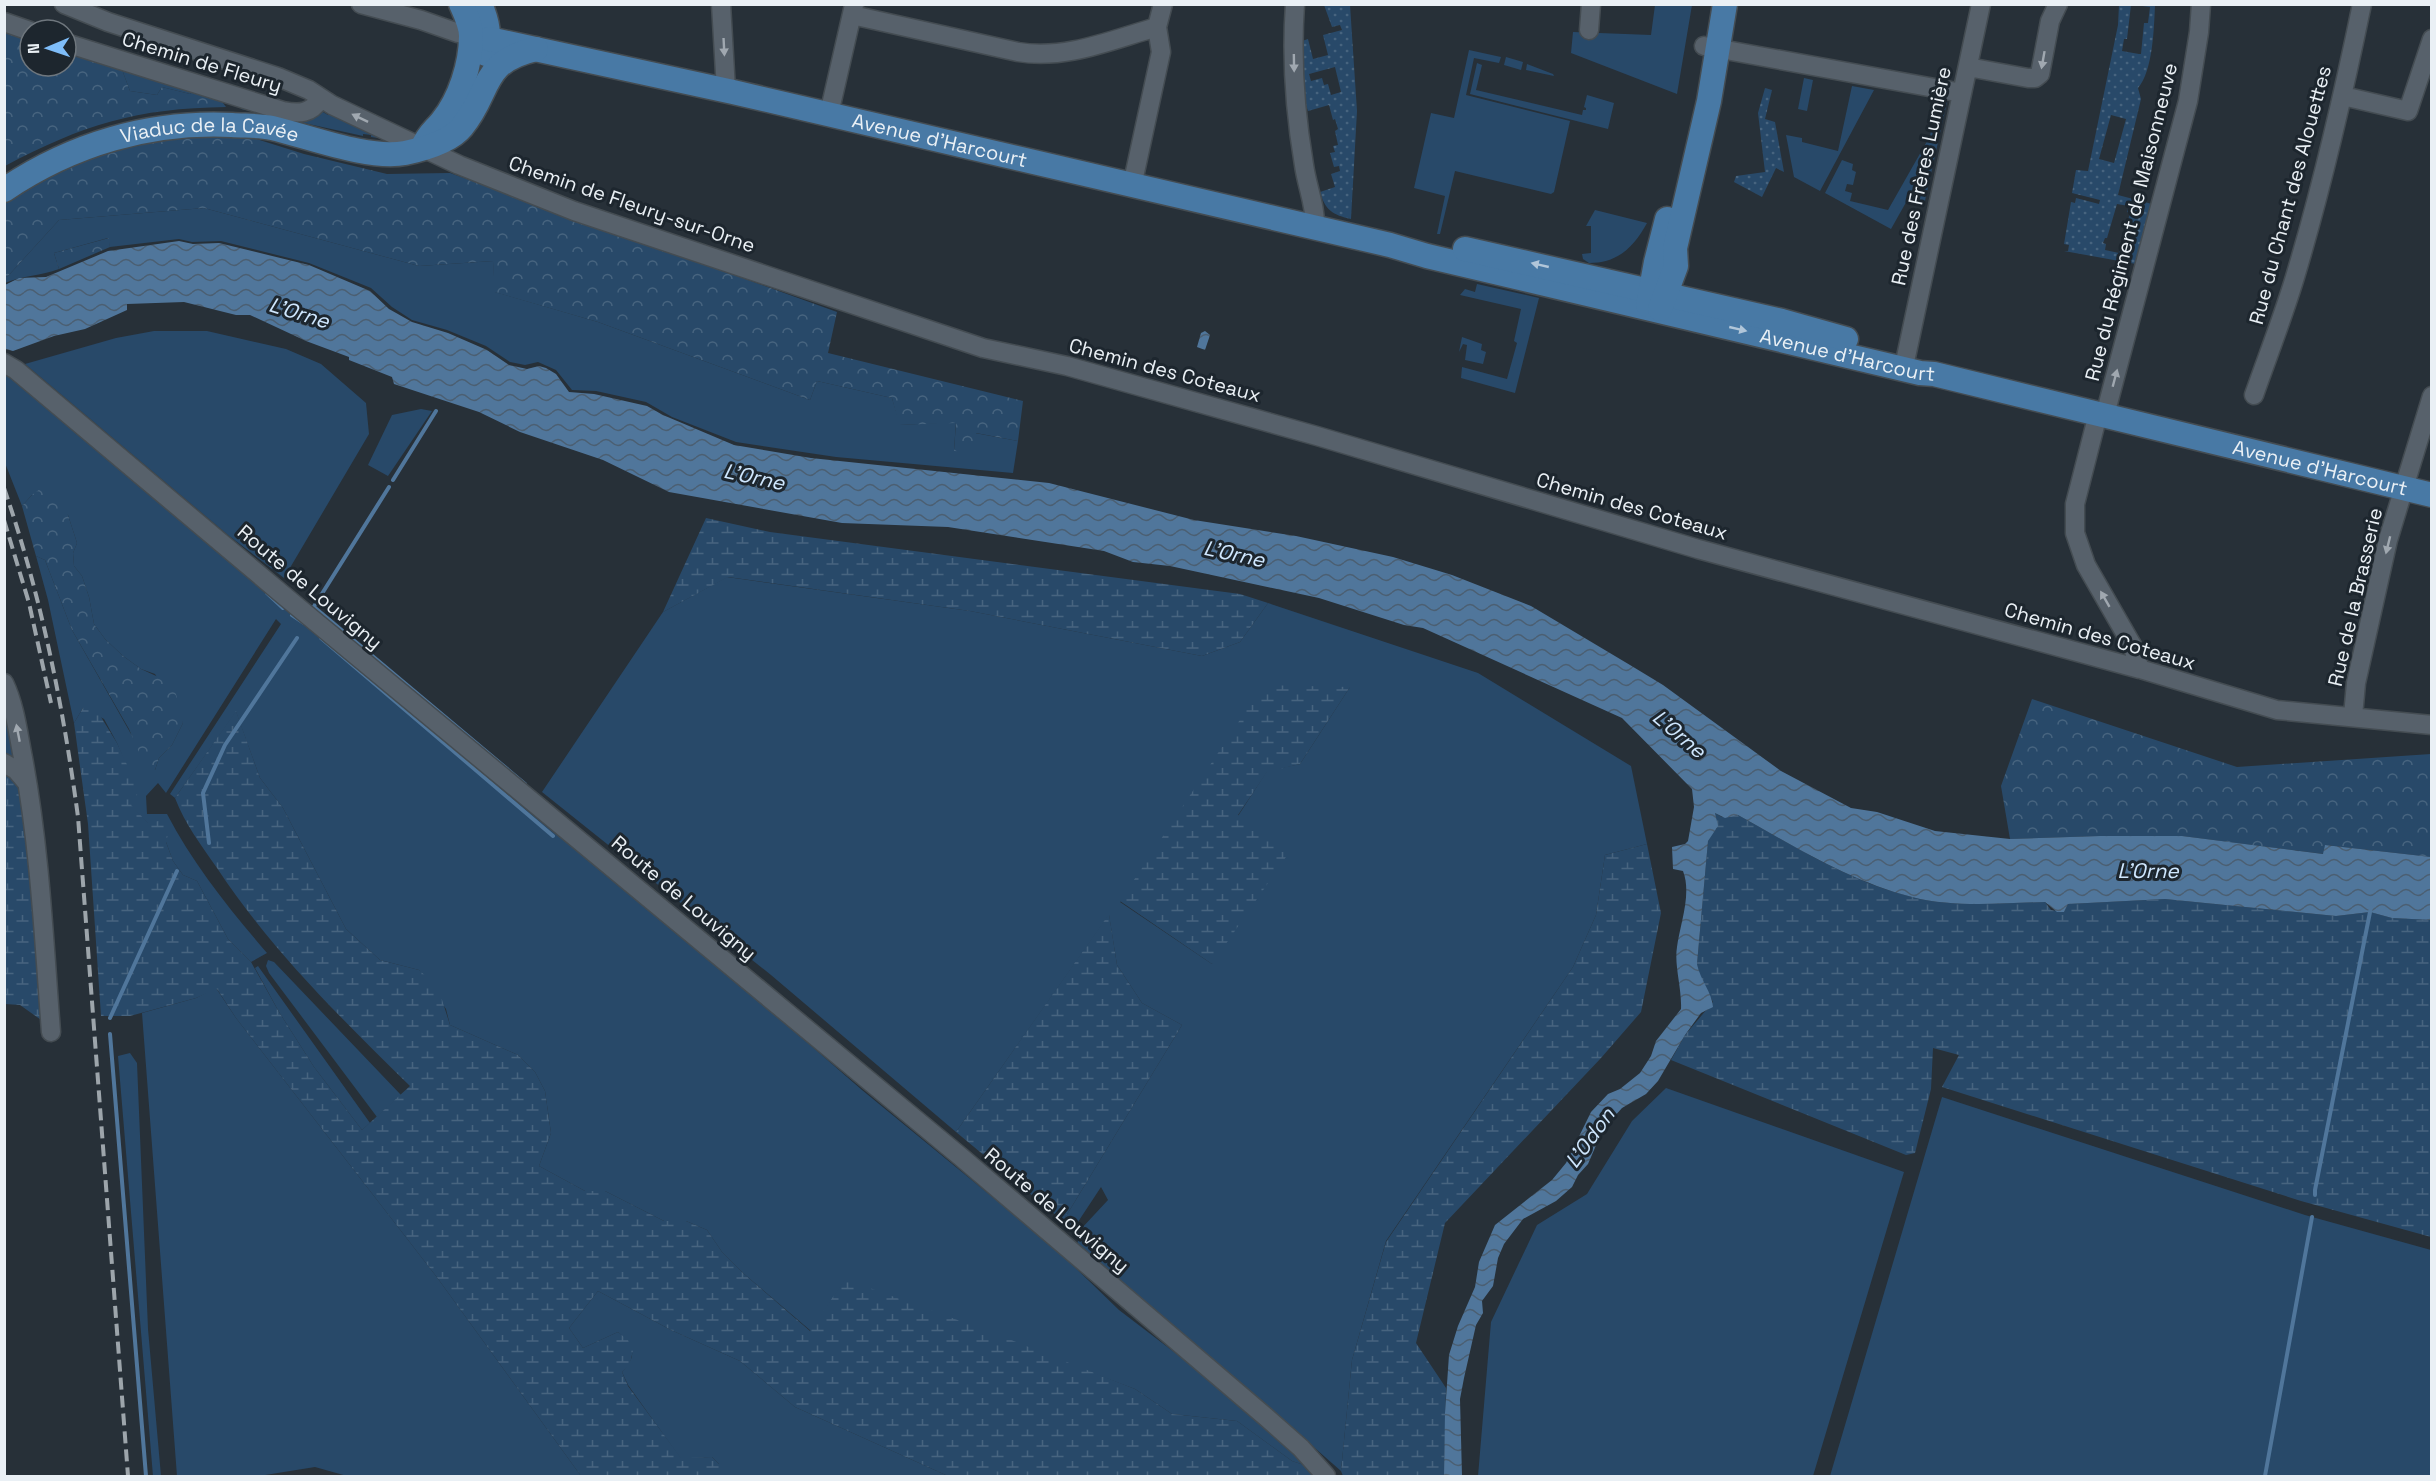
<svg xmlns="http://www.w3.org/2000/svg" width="2436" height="1481" viewBox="0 0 2436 1481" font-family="'Space Grotesk',sans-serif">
<defs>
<pattern id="forest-crowns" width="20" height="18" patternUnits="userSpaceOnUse" patternTransform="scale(1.5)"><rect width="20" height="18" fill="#284969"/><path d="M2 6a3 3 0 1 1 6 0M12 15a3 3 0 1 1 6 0" fill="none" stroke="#47647f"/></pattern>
<pattern id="wetland-marsh" width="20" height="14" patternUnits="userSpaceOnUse" patternTransform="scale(1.5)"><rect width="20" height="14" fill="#284969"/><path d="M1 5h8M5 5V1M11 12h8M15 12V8" fill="none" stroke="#47647f"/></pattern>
<pattern id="park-dots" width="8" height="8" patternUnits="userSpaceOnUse" patternTransform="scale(1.5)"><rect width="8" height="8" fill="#284969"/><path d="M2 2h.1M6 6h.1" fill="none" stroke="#47647f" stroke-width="1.8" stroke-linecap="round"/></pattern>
<pattern id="water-waves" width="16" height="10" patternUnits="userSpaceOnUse" patternTransform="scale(1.5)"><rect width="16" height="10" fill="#50769b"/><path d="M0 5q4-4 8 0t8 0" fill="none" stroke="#4b5f72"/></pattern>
</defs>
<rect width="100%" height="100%" fill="#273038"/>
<path fill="#284969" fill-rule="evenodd" d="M 1655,5 L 1692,5 L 1677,94 L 1571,53 L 1573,32 L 1651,35 Z
M 1469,50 L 1501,57 L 1499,63 L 1474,58 L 1466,95 L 1570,121 L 1554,192 L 1551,194 L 1455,171 L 1440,234 L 1437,234 L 1445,196 L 1414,188 L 1431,113 L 1454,118 Z
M 1506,57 L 1523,62 L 1521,70 L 1504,65 Z
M 1477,63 L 1482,65 L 1476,90 L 1582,115 L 1583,110 L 1586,110 L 1586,108 L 1584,107 L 1587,95 L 1614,103 L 1608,129 L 1470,94 Z
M 1527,64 L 1553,74 L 1554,76 L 1526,70 Z
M 121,67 L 194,91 L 190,94 L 162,87 L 157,95 L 130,91 Z
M 1804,78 L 1813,80 L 1807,111 L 1798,109 Z
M 1852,86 L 1874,90 L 1820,191 L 1794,177 L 1786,135 L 1802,138 L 1802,142 L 1838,151 Z
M 1936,101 L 1947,102 L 1924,205 L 1909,197 L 1891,229 L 1825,193 L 1842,160 L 1853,164 L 1852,170 L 1856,172 L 1853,185 L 1847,184 L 1845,191 L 1852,193 L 1850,201 L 1888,210 L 1930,136 Z
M 244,105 L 311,118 L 326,108 L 323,112 L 328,115 L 331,111 L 385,139 L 371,137 L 371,135 L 363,134 L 363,136 L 241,109 Z
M 204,208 L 419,266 L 493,261 L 495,292 L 598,322 L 810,400 L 817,381 L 892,398 L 900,425 L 956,422 L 954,450 L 975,433 L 1018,441 L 1013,473 L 836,457 L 736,442 L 672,417 L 646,402 L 596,391 L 572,390 L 556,370 L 538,362 L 525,365 L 510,362 L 486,346 L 447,330 L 412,320 L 392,307 L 371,288 L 309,263 L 221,241 L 192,242 L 179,239 L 110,247 L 108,238 L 54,253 L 59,269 C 41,276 23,275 5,283 L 4,277 L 8,276 L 59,220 Z
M 1595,210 L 1647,223 C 1634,247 1618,263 1589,263 L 1583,259 L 1582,254 L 1591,253 L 1591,226 L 1586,226 Z
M 1477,284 L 1539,298 L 1515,393 L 1461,378 L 1462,367 L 1507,379 L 1517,343 L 1514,341 L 1521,309 L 1460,295 L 1465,289 L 1475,292 Z
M 154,331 L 207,331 L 286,349 L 321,364 L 366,403 L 369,434 L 284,578 L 228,535 L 25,364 L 116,338 Z
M 1462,337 L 1482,344 L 1481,350 L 1486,352 L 1483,364 L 1465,360 L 1467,345 L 1463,344 L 1459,352 Z
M 4,374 L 40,397 L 607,876 L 756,998 L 862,1090 L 1057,1250 L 1119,1310 L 1250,1410 L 1316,1469 L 1292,1461 L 1237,1421 L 1172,1414 L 1135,1389 L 845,1280 L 811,1331 L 743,1273 L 722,1252 L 707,1230 L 686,1221 L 664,1221 L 605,1191 L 585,1191 L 539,1166 L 551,1133 L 545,1091 L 535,1072 L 518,1055 L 450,1025 L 446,1009 L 419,970 L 380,960 L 346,929 L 283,808 L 260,778 L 236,712 L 175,798 L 170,794 L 281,624 L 276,619 L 166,793 L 158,783 L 146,796 L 147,814 L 167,814 C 193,864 230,910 267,953 L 251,962 L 228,939 L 197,881 L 183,875 L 173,861 L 166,842 L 130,805 L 126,765 L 117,743 L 104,719 L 83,708 L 74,723 L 48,600 L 36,556 L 45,560 L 72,630 L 135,741 L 155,770 L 159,758 L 172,745 L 183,723 L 155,674 L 141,669 L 123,656 L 105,639 L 94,624 L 89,597 L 82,576 L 74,566 L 73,553 L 77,543 L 68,515 L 32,495 L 22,506 L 5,463 Z
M 421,409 L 432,411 L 388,476 L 368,465 L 392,415 Z
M 727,577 L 970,611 L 1202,656 L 1240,642 L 1268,603 L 1478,673 L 1631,766 L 1647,844 L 1605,855 L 1596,915 L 1573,967 L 1386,1241 L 1352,1360 L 1341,1471 L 1260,1400 L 1077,1245 L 1081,1229 L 1108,1200 L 1101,1187 L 1074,1228 L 1063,1221 L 1182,1025 L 1142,1003 L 1117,965 L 1109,915 L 956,1132 L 771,975 L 542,792 L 663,612 ZM 1350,687 L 1300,764 L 1267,771 L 1238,816 L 1212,964 L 1120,902 Z
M 4,713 L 8,716 L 14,758 L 10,758 L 5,756 Z
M 268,960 L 274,962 L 401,1095 L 377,1117 L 269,973 L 266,966 Z
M 258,966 L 370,1123 L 362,1130 L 314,1067 L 279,1012 L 255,968 Z
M 216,988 L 236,1018 L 436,1276 L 581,1476 L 347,1476 L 315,1467 L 259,1476 L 177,1476 L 142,1013 L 196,998 Z
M 130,1053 L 137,1063 L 148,1329 L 161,1476 L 153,1476 L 118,1056 Z
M 1666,1088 L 1904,1172 L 1813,1476 L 1478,1476 L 1491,1322 L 1537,1225 L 1587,1194 L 1632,1121 Z
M 1942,1097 L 2305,1215 L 2431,1250 L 2431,1476 L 1830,1476 Z
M 598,1291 L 671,1330 L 740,1361 L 795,1407 L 948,1476 L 719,1476 L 719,1464 L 712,1457 L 681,1459 L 628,1385 L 622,1372 C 638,1355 634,1346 618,1332 L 583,1348 L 569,1328 Z"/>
<path fill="url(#forest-crowns)" d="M 4,30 L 30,38 L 30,66 L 66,66 L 66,50 L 121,67 L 130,91 L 157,95 L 162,87 L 190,94 L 194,91 L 220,99 L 226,107 C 137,108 82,125 5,166 Z
M 201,135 L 244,135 L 304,154 L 387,174 L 450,173 L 837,312 L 828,353 L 1023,401 L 1018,441 L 976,433 L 974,452 L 954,451 L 956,423 L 899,425 L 892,398 L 817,381 L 810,400 L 598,322 L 494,292 L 493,261 L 419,266 L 204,208 L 59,220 L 8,276 L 5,277 L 4,201 L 74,163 L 126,146 Z
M 109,238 L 110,247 L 59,269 L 54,253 Z
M 44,486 L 53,489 L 68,515 L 77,543 L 73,553 L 74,566 L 82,576 L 89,597 L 94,624 L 105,639 L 123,656 L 141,669 L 167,681 L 176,694 L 183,723 L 172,745 L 159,758 L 155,770 L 149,768 L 141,757 L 129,729 L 72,630 L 45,560 L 36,556 L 22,506 L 32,495 Z
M 2032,699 L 2237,767 L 2431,754 L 2431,857 L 2325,845 L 2324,854 L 2182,836 L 2100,836 L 2010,839 L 2001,786 Z"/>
<path fill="url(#wetland-marsh)" d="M 706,518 L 770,532 L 1240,594 L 1268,603 L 1240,642 L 1202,656 L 970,611 L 728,577 L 663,612 Z
M 1263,685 L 1350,687 L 1300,764 L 1267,772 L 1238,815 L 1288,854 L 1212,964 L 1120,901 Z
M 93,704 L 117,743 L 139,791 L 131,805 L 148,823 L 164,820 L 169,831 L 166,842 L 173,861 L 183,875 L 197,881 L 228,939 L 251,962 L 279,1012 L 314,1067 L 362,1130 L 410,1086 C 339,1016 272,951 217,868 C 201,845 185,824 175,798 L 236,711 L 260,778 L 283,808 L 346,929 L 380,960 L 419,970 L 438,987 L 450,1025 L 518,1055 L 535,1072 L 545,1091 L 551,1133 L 539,1166 L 585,1191 L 605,1191 L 664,1221 L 686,1221 L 707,1230 L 722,1252 L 743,1273 L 810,1331 L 845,1279 L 996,1334 L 1135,1389 L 1172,1414 L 1237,1421 L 1292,1461 L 1316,1469 L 1320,1476 L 948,1476 L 795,1407 L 740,1361 L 671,1330 L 598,1291 L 569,1328 L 583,1348 L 618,1332 L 629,1341 L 633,1350 L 630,1364 L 622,1372 L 628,1386 L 681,1458 L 712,1457 L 719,1464 L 719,1476 L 581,1476 L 436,1276 L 236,1018 L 217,989 L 196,998 L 130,1016 L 101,1016 L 88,824 L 74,723 L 83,708 Z
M 4,771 L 20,786 L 27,803 L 44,1022 L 20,1005 L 5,1004 Z
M 1715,813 L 1722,817 L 1738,815 C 1794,846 1850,882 1912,897 C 1955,908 2002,903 2045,902 L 2051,910 L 2064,912 L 2068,904 L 2165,899 L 2336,916 L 2370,912 L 2392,918 L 2431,920 L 2431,1237 L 2301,1201 L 1942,1087 L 1959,1055 L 1933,1048 L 1931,1089 L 1915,1153 L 1906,1155 L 1671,1060 L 1685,1035 L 1713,1002 L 1699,976 L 1697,964 L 1708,841 L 1711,834 L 1717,828 Z
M 1647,844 L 1661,913 L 1641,1012 L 1601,1058 L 1445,1223 L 1416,1343 L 1446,1388 L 1444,1476 L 1343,1476 L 1341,1471 L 1352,1360 L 1386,1242 L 1573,967 L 1596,915 L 1605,855 Z
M 1109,914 L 1117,965 L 1142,1003 L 1182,1025 L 1063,1221 L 956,1132 Z"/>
<path fill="url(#park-dots)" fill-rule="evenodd" d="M 1324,5 L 1350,5 L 1357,111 L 1351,219 C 1333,215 1325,210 1320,192 L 1335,187 L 1331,174 L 1340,171 L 1339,166 L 1334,167 L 1330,153 L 1335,152 L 1333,146 L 1338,145 L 1335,131 L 1338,129 L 1335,119 L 1333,120 L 1329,105 L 1308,111 L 1302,93 L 1299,42 L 1308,39 L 1313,59 L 1328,55 L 1323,35 L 1342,30 L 1340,25 L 1332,27 ZM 1335,67 L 1341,92 L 1331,95 L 1328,84 L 1324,85 L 1322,78 L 1311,81 L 1309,74 Z
M 2119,5 L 2131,5 L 2127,39 L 2124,39 L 2122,51 L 2139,54 L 2141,54 L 2144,23 L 2148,23 L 2150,7 L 2135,5 L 2155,5 C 2154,28 2153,71 2138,88 L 2141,99 L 2118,195 L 2152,204 L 2136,264 L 2064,251 L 2068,251 L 2069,245 L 2064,244 L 2071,202 L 2075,203 L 2076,198 L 2099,204 L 2100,200 L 2072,193 L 2076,170 L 2088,171 L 2118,25 ZM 2111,115 L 2126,119 L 2114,163 L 2099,159 ZM 2117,204 L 2129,206 L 2127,212 L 2130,213 L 2119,253 L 2105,250 L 2106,244 L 2103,243 L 2105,238 L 2107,238 Z
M 1765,88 L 1772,90 L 1765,119 L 1775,122 L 1784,172 L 1776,168 L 1762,197 L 1734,182 L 1736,176 L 1765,172 L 1758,113 Z"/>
<path fill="url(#water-waves)" d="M 179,241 L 193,244 L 219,243 L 309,265 L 370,291 L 389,309 L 412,322 L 448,333 L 487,350 L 509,365 L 527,369 L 539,366 L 546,368 L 556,374 L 569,392 L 594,394 L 647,406 L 663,415 L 734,445 L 746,447 L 811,458 L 1049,483 L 1194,520 L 1296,536 L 1393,557 L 1452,575 L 1531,606 L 1630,665 L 1663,685 L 1781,771 L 1851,808 L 1877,812 L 1935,831 L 2010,839 L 2100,836 L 2182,836 L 2323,854 L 2325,845 L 2431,857 L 2431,920 L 2392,918 L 2370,912 L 2336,916 L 2165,899 L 2068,904 L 2064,912 L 2057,912 L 2045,902 C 2002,903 1955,908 1912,897 C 1849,881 1794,846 1738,815 L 1725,818 L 1715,813 L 1718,826 L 1708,841 L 1697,964 C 1700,980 1712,992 1713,1007 L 1701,1013 L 1685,1035 L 1658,1081 L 1646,1094 L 1622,1108 L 1603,1129 L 1588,1164 L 1578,1175 L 1572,1187 L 1556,1201 L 1523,1219 L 1504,1244 L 1498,1258 L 1493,1286 L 1482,1301 L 1483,1313 L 1476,1325 L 1464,1378 L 1460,1399 L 1462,1476 L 1444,1476 L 1445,1413 L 1449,1355 L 1458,1326 L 1475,1287 L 1479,1262 L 1495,1225 L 1552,1180 L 1566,1163 L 1591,1112 L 1608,1094 L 1620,1089 L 1640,1073 L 1651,1056 L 1656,1041 L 1681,1009 C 1682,988 1674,966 1677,947 C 1680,924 1692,894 1683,871 L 1673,869 L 1672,847 L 1685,844 L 1688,841 L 1694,807 L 1692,789 L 1622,718 L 1423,628 L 1404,625 L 1319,598 L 1170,566 L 1133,562 L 1104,551 L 948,527 L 842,523 L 669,492 L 603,460 L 520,432 L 479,412 L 394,384 L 392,377 L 349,360 L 349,357 L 306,341 L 250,315 L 236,315 L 184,302 L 127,304 L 127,310 L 85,329 L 54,336 L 13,351 L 5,349 L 5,285 L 19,278 L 46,277 L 108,251 Z
M 1205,331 L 1210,335 L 1205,350 L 1197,347 L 1201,333 Z"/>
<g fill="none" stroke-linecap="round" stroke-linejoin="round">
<path stroke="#50769b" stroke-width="4" d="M 393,480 L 436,411
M 267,593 L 283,608
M 314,607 L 525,784
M 313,608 L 389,487
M 292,615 L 304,623
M 321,638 L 553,836
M 209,843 L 203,793 L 225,745 L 297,638
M 110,1018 L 177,871
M 110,1034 L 146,1476
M 2315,1195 L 2315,1190 L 2371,907
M 2265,1476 L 2312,1217"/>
<defs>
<path id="minor" d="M 64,4 L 108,22 L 278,77 L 309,90 L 332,105 L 459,165 L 574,211 L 983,348 L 1067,366 L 1317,436 L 1698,549 L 2140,669 L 2277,710 L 2432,725
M 361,4 L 421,20 L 458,33 L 481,38
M 721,4 L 726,90
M 1295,4 C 1291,59 1295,112 1304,165 C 1307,187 1316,206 1315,229
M 852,15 L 1018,52 C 1066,60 1111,40 1157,27 L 1163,4
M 4,22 L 30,31
M 1589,30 L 1591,4
M 66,43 L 283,111 C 299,114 311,114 320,99
M 1704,46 L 1962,93
M 1968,67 L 2028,78 L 2035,78 L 2040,74 L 2050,21 L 2058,4
M 2343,96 L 2408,111 L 2432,39
M 829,114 L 854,5
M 1132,186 L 1161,52 L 1157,27
M 1906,357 L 1981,4
M 4,363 L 16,370 L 282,594 L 961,1157 L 1266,1417 L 1301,1448 L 1326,1476
M 2254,395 C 2268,355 2283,317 2295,277 C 2322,187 2343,96 2362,4
M 2098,414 L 2075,504 L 2075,533 L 2086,565 L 2132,645 L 2140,669
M 2105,415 L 2188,101 L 2199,32 L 2201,4
M 4,683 C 15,706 18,733 23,758 C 40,849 44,941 51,1032
M 2353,716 L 2356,683 L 2388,540 L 2432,396
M 4,763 L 16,770 L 27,783"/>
<g id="major">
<path d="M 480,4 C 488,22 490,35 486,54"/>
<path id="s1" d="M 489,39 L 733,92 L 1390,245 L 1427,256 L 1920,373 L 1934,374 L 2432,495"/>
<path d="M 423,147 C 427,135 435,130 442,121 C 460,99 471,64 471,36 C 471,25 466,15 461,4"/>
<path id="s2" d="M 4,190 C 72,144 150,121 232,125 C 245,126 259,125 272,128 C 310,137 369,160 405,153 C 424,149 450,142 462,127 C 492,91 479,62 536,49"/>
<path d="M 1465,249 L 1782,321 L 1846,339"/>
<path d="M 1648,305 L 1656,262 L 1667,219"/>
<path d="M 1660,309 L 1676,266 L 1675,248 L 1709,101 L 1725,4"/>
</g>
</defs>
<use href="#minor" stroke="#444c52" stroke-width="21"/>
<use href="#major" stroke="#444c52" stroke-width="27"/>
<use href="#minor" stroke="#57616b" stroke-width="18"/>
<use href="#major" stroke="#4879a5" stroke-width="24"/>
<path stroke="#9da5ab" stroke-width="4" stroke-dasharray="12 6" stroke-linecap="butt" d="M 4,488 C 41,595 63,705 78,817 L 128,1476
M 4,520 L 29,603 L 51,703"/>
</g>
<defs><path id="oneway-solid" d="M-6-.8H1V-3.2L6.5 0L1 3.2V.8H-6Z" transform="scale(1.5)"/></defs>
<g fill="#a0a8b0">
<use href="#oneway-solid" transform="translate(724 47) rotate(87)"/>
<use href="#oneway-solid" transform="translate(2043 60) rotate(100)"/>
<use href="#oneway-solid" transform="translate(1294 63) rotate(89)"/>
<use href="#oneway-solid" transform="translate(360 118) rotate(-154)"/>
<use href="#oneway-solid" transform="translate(2115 378) rotate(-75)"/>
<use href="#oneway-solid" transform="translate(2388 545) rotate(104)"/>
<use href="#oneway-solid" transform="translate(2105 599) rotate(-120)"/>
<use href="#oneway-solid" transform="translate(18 733) rotate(-101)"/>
</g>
<g fill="#b1c6d9">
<use href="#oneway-solid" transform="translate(1540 265) rotate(-167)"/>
<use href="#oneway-solid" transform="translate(1738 329) rotate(13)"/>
</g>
<g text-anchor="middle" stroke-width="6" stroke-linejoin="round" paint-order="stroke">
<g font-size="20" fill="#eaf0f5" stroke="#1d262e">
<text transform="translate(202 62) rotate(17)" y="7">Chemin de Fleury</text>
<text dy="7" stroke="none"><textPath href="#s2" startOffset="219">Viaduc de la Cavée</textPath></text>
<text dy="7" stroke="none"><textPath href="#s1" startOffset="462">Avenue d'Harcourt</textPath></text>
<text transform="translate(1921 176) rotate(-78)" y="7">Rue des Frères Lumière</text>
<text transform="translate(2290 195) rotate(-75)" y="7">Rue du Chant des Alouettes</text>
<text transform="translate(632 204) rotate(19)" y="7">Chemin de Fleury-sur-Orne</text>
<text transform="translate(2131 222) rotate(-76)" y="7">Rue du Régiment de Maisonneuve</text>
<text dy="7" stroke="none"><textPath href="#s1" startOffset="1395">Avenue d'Harcourt</textPath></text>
<text transform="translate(1165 370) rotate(15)" y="7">Chemin des Coteaux</text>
<text dy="7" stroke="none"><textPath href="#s1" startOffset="1881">Avenue d'Harcourt</textPath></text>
<text transform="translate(1632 506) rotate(16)" y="7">Chemin des Coteaux</text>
<text transform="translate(310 587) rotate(40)" y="7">Route de Louvigny</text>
<text transform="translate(2355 597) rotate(-77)" y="7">Rue de la Brasserie</text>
<text transform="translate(2100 636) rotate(16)" y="7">Chemin des Coteaux</text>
<text transform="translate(684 898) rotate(40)" y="7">Route de Louvigny</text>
<text transform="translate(1057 1210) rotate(40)" y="7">Route de Louvigny</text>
</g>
<g font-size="21" font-style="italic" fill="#cfe7fe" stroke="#1d262e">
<text transform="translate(299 313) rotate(17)" y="7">L'Orne</text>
<text transform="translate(754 477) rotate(12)" y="7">L'Orne</text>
<text transform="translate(1234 554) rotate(12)" y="7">L'Orne</text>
<text transform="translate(1679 734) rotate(40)" y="7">L'Orne</text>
<text x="2148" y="878">L'Orne</text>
<text transform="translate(1590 1138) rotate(-54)" y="7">L'Odon</text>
</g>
</g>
<rect width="2436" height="1481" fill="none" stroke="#eaf0f5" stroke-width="12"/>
<g transform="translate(48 48) rotate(268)"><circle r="28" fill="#1d262e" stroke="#6f777e" stroke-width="1.5"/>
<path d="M0-4.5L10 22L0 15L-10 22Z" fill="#7ebdf9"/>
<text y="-9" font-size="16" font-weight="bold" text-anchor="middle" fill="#eaf0f5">N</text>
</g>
</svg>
